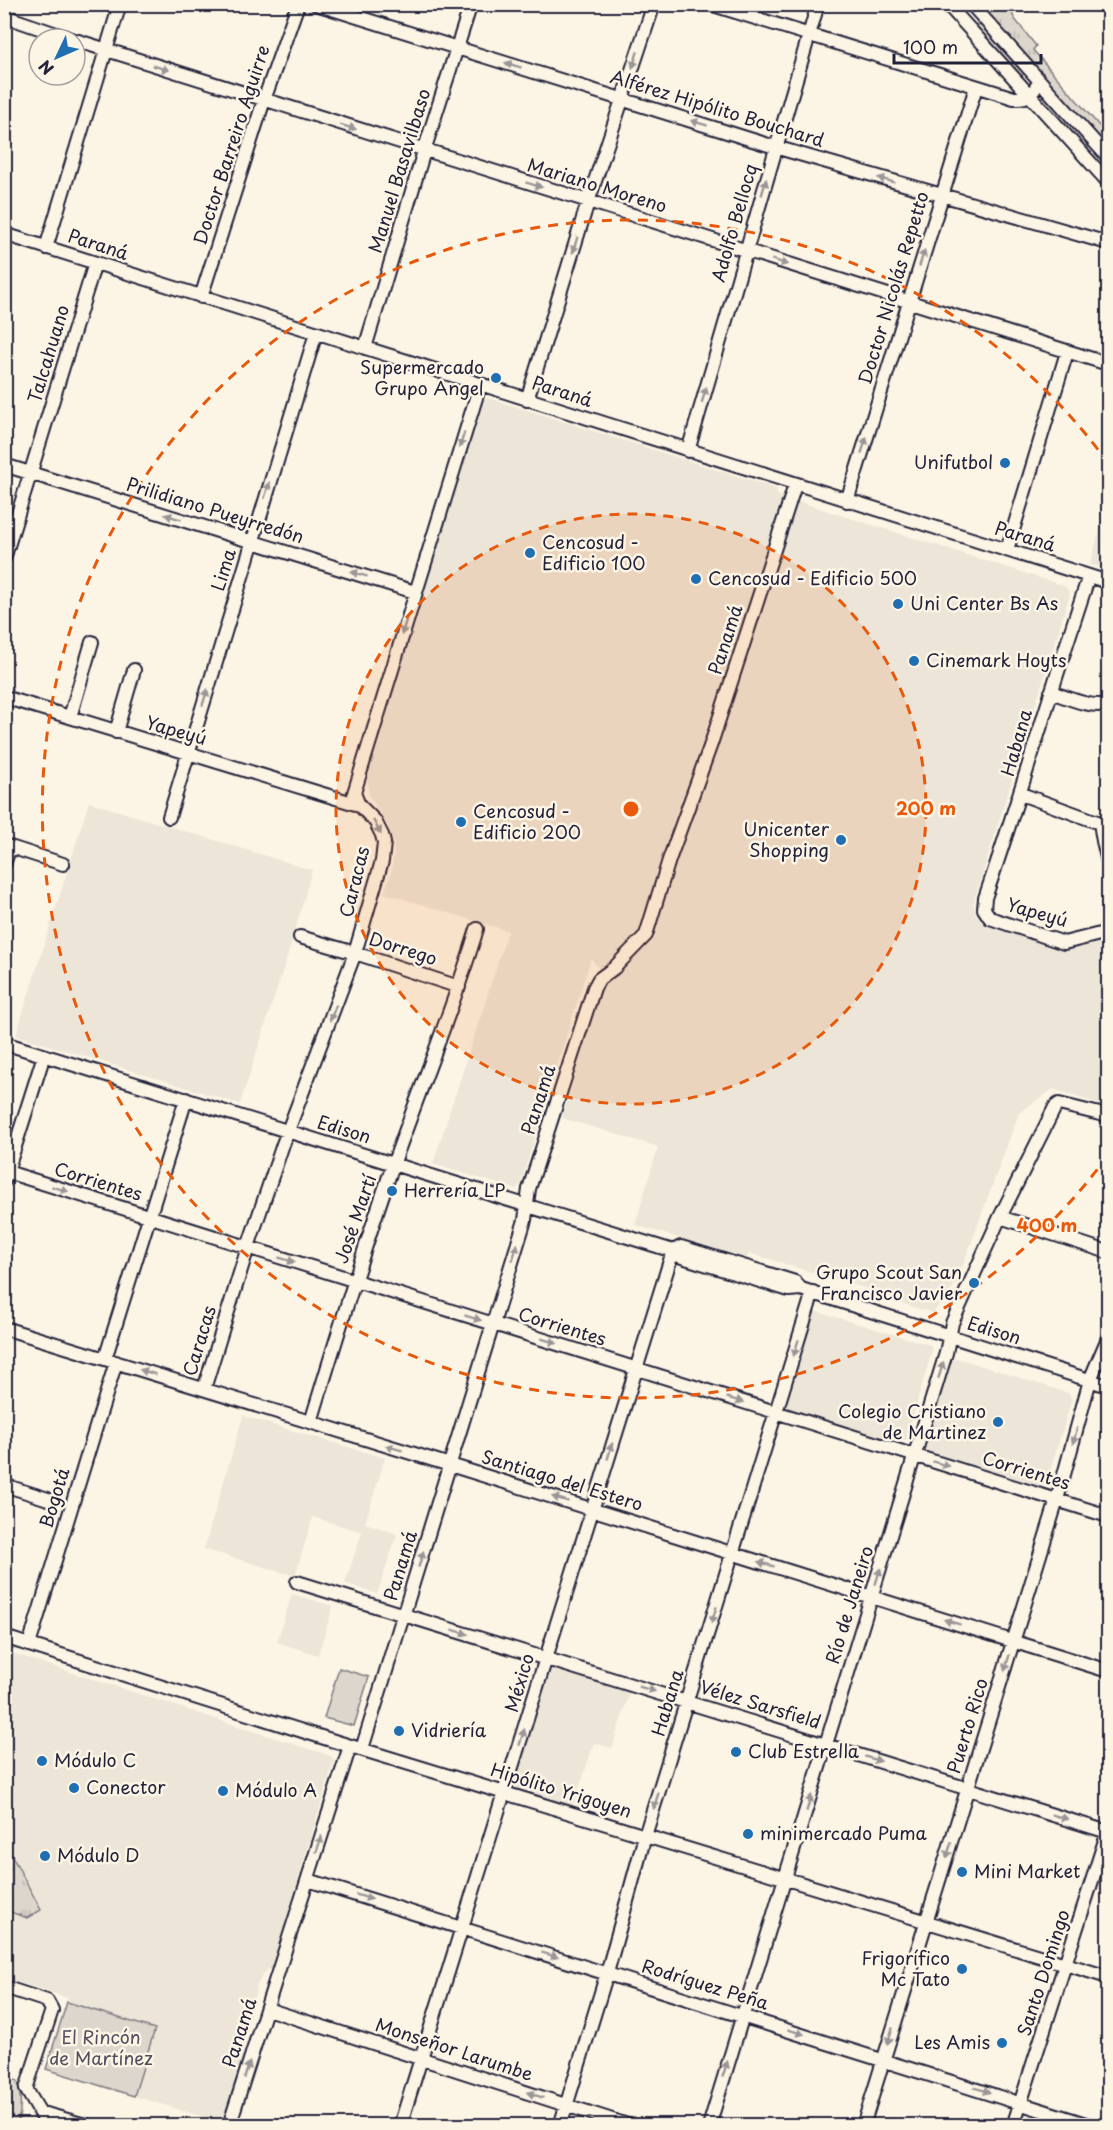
<svg xmlns="http://www.w3.org/2000/svg" width="1113" height="2130" viewBox="0 0 1113 2130" font-family="'Playpen Sans',sans-serif">
<defs>
<pattern id="grass-tufts" width="24" height="20" patternUnits="userSpaceOnUse" patternTransform="scale(1.5)"><rect width="24" height="20" fill="#dcd6cc"/><path d="M3 7l-1-3M5 7V3M7 7l1-3M15 17l-1-3M17 17v-4M19 17l1-3" fill="none" stroke="#bcb7b0"/></pattern>
</defs>
<rect width="100%" height="100%" fill="#fcf5e5"/>
<filter id="ink" filterUnits="userSpaceOnUse"><feTurbulence type="fractalNoise" baseFrequency=".0167" numOctaves="2"/><feDisplacementMap in="SourceGraphic" scale="12" xChannelSelector="R" yChannelSelector="G"/><feConvolveMatrix kernelMatrix="1 2 1 2 8 2 1 2 1" color-interpolation-filters="sRGB"/></filter>
<g filter="url(#ink)">
<path fill="#ece5d8" d="M 488,398 L 777,489 L 777,495 L 1065,586 L 1070,594 L 973,904 L 977,916 L 985,925 L 1061,948 L 1108,938 L 1108,1107 L 1053,1089 L 1019,1113 L 956,1284 L 933,1313 L 892,1300 L 884,1294 L 749,1253 L 747,1258 L 635,1225 L 658,1147 L 562,1118 L 604,976 L 591,958 L 520,1185 L 515,1189 L 433,1164 L 508,931 L 384,893 L 392,869 L 394,849 L 388,826 L 369,796 L 367,776 L 483,400 Z
M 1108,503 L 1108,570 L 1090,564 Z
M 89,802 L 312,870 L 291,945 L 240,1104 L 16,1035 Z
M 818,1312 L 930,1345 L 932,1351 L 906,1439 L 901,1442 L 787,1408 L 784,1402 L 811,1316 Z
M 957,1358 L 1068,1393 L 1072,1399 L 1046,1484 L 1041,1486 L 927,1453 L 924,1446 L 950,1363 Z
M 243,1416 L 385,1458 L 365,1523 L 397,1534 L 377,1594 L 345,1583 L 362,1532 L 313,1517 L 295,1576 L 204,1549 Z
M 292,1594 L 333,1606 L 318,1655 L 277,1642 Z
M 5,1651 L 331,1756 L 334,1761 L 271,1968 L 268,1969 L 258,1982 L 239,2054 L 244,2056 L 223,2123 L 134,2096 L 155,2028 L 67,2002 L 68,1998 L 5,1978 Z
M 548,1665 L 631,1688 L 612,1748 L 594,1743 L 573,1807 L 512,1786 Z
M 1108,2095 L 1108,2125 L 1099,2125 Z"/>
<path fill="url(#grass-tufts)" stroke="#7f7c84" stroke-width="1.5" d="M 982,5 L 1009,5 L 1014,18 L 1036,46 L 1033,50 L 1108,136 L 1108,149 L 980,10 Z
M 977,21 L 1024,73 L 1019,78 L 977,30 Z
M 1043,95 L 1091,147 L 1084,148 L 1040,98 Z
M 4,1841 L 41,1910 L 27,1918 L 5,1910 Z"/>
<path fill="#dcd6cc" stroke="#7f7c84" stroke-width="1.5" d="M 339,1668 L 369,1677 L 354,1726 L 324,1718 Z
M 67,2002 L 155,2029 L 134,2096 L 46,2069 Z
M 5,2077 L 18,2081 C 21,2098 22,2110 17,2125 L 5,2125 Z"/>
<g fill="none" stroke-linecap="round" stroke-linejoin="round">
<defs>
<path id="minor" d="M 316,4 L 775,147 L 1108,243
M 710,4 L 1014,98 C 1028,99 1033,93 1040,81
M 947,4 L 1108,182
M 971,4 L 1108,157
M 4,16 L 71,39
M 75,40 L 1108,364
M 4,234 L 1108,582
M 46,248 L 120,4
M 201,297 L 264,100 L 298,4
M 365,348 L 424,151 L 471,4
M 527,400 L 588,202 L 654,4
M 688,451 L 818,4
M 4,465 L 415,592
M 847,501 L 976,87
M 1007,550 L 1067,352
M 4,559 L 95,263
M 1089,576 C 1053,683 1022,791 985,898 L 984,909 L 990,918 L 1064,943 L 1108,932
M 1051,692 C 1069,698 1089,708 1108,704
M 4,697 L 359,805
M 70,717 L 92,642
M 116,732 L 134,670
M 1021,794 L 1100,823 L 1108,821
M 169,817 L 316,333
M 1100,823 L 1103,841 L 1108,862
M 4,845 L 63,864
M 4,864 L 10,847
M 300,937 L 355,953 L 459,987
M 4,1043 L 673,1251 L 679,1256 L 789,1290 L 801,1289 L 1108,1386
M 4,1171 L 1108,1516
M 4,1181 L 44,1055
M 1000,1217 L 1108,1252
M 673,1251 L 681,1247 L 795,1282 L 801,1289
M 4,1328 L 450,1465 L 1108,1671
M 105,1359 L 186,1099
M 204,1389 L 248,1247 L 283,1144 L 355,953 L 382,861 L 384,843 L 382,835 L 375,821 L 359,805 L 354,793 L 480,385
M 311,1422 C 337,1336 363,1250 393,1165 C 421,1086 453,1009 477,929
M 4,1466 L 5,1463
M 4,1485 L 48,1499
M 297,1582 L 1108,1832
M 4,1637 L 334,1741 L 1108,1977
M 29,1645 L 116,1362
M 362,1749 L 525,1220 L 529,1189 L 594,988 L 599,979 L 614,968 L 646,935 L 669,860 L 711,744 L 795,485
M 308,1880 L 1092,2126
M 4,1987 L 47,2001 L 52,2010 L 26,2089 L 48,2126
M 267,2009 L 631,2126
M 39,2112 L 89,2126
M 229,2126 L 350,1746
M 400,2126 L 673,1251
M 560,2126 L 607,1973 L 645,1836 L 813,1292
M 709,2126 L 946,1353 L 952,1323 L 1000,1217 L 1055,1107 L 1059,1104 L 1108,1116
M 863,2126 L 1057,1500 L 1090,1380 L 1108,1338
M 1013,2126 L 1108,1831"/>
</defs>
<use href="#minor" stroke="#22223b" stroke-width="16"/>
<use href="#minor" stroke="#fcf5e5" stroke-width="12"/>
</g>
<defs><path id="oneway-solid" d="M-6-.8H1V-3.2L6.5 0L1 3.2V.8H-6Z" transform="scale(1.5)"/></defs>
<g fill="#9a9698">
<use href="#oneway-solid" transform="translate(635 60) rotate(108)"/>
<use href="#oneway-solid" transform="translate(513 65) rotate(-163)"/>
<use href="#oneway-solid" transform="translate(161 68) rotate(17)"/>
<use href="#oneway-solid" transform="translate(699 123) rotate(-163)"/>
<use href="#oneway-solid" transform="translate(348 127) rotate(17)"/>
<use href="#oneway-solid" transform="translate(886 180) rotate(-163)"/>
<use href="#oneway-solid" transform="translate(534 185) rotate(17)"/>
<use href="#oneway-solid" transform="translate(764 187) rotate(-74)"/>
<use href="#oneway-solid" transform="translate(575 245) rotate(107)"/>
<use href="#oneway-solid" transform="translate(922 258) rotate(-72)"/>
<use href="#oneway-solid" transform="translate(780 262) rotate(17)"/>
<use href="#oneway-solid" transform="translate(704 395) rotate(-74)"/>
<use href="#oneway-solid" transform="translate(462 440) rotate(107)"/>
<use href="#oneway-solid" transform="translate(864 445) rotate(-73)"/>
<use href="#oneway-solid" transform="translate(267 490) rotate(-73)"/>
<use href="#oneway-solid" transform="translate(173 517) rotate(-163)"/>
<use href="#oneway-solid" transform="translate(359 574) rotate(-163)"/>
<use href="#oneway-solid" transform="translate(404 627) rotate(107)"/>
<use href="#oneway-solid" transform="translate(205 697) rotate(-73)"/>
<use href="#oneway-solid" transform="translate(377 827) rotate(62)"/>
<use href="#oneway-solid" transform="translate(333 1013) rotate(111)"/>
<use href="#oneway-solid" transform="translate(60 1189) rotate(17)"/>
<use href="#oneway-solid" transform="translate(515 1252) rotate(-73)"/>
<use href="#oneway-solid" transform="translate(287 1260) rotate(17)"/>
<use href="#oneway-solid" transform="translate(473 1318) rotate(17)"/>
<use href="#oneway-solid" transform="translate(549 1341) rotate(17)"/>
<use href="#oneway-solid" transform="translate(796 1348) rotate(107)"/>
<use href="#oneway-solid" transform="translate(941 1370) rotate(-73)"/>
<use href="#oneway-solid" transform="translate(148 1372) rotate(-163)"/>
<use href="#oneway-solid" transform="translate(735 1400) rotate(17)"/>
<use href="#oneway-solid" transform="translate(1075 1436) rotate(105)"/>
<use href="#oneway-solid" transform="translate(394 1448) rotate(-163)"/>
<use href="#oneway-solid" transform="translate(610 1451) rotate(-73)"/>
<use href="#oneway-solid" transform="translate(941 1464) rotate(17)"/>
<use href="#oneway-solid" transform="translate(560 1499) rotate(-163)"/>
<use href="#oneway-solid" transform="translate(421 1559) rotate(-73)"/>
<use href="#oneway-solid" transform="translate(766 1564) rotate(-163)"/>
<use href="#oneway-solid" transform="translate(878 1576) rotate(-73)"/>
<use href="#oneway-solid" transform="translate(714 1615) rotate(107)"/>
<use href="#oneway-solid" transform="translate(952 1622) rotate(-163)"/>
<use href="#oneway-solid" transform="translate(460 1632) rotate(17)"/>
<use href="#oneway-solid" transform="translate(1007 1663) rotate(107)"/>
<use href="#oneway-solid" transform="translate(647 1689) rotate(17)"/>
<use href="#oneway-solid" transform="translate(522 1737) rotate(-73)"/>
<use href="#oneway-solid" transform="translate(873 1759) rotate(17)"/>
<use href="#oneway-solid" transform="translate(656 1801) rotate(107)"/>
<use href="#oneway-solid" transform="translate(809 1803) rotate(-73)"/>
<use href="#oneway-solid" transform="translate(1060 1817) rotate(17)"/>
<use href="#oneway-solid" transform="translate(319 1844) rotate(-72)"/>
<use href="#oneway-solid" transform="translate(949 1850) rotate(107)"/>
<use href="#oneway-solid" transform="translate(364 1897) rotate(17)"/>
<use href="#oneway-solid" transform="translate(550 1955) rotate(17)"/>
<use href="#oneway-solid" transform="translate(796 2032) rotate(17)"/>
<use href="#oneway-solid" transform="translate(890 2036) rotate(108)"/>
<use href="#oneway-solid" transform="translate(725 2069) rotate(-73)"/>
<use href="#oneway-solid" transform="translate(247 2070) rotate(-72)"/>
<use href="#oneway-solid" transform="translate(982 2090) rotate(17)"/>
<use href="#oneway-solid" transform="translate(535 2095) rotate(-162)"/>
</g>
</g>
<circle cx="631" cy="809" r="295" fill="#e8590c" fill-opacity=".12"/>
<g fill="none" stroke="#e8590c" stroke-width="3" stroke-dasharray="10 8">
<circle cx="631" cy="809" r="295"/>
<path d="M1108 1155A589 589 0 1 1 1108 463"/>
</g>
<g fill="#1f6fb2" stroke="#fcf5e5" stroke-width="2">
<circle cx="496" cy="378" r="6"/>
<circle cx="1005" cy="463" r="6"/>
<circle cx="530" cy="553" r="6"/>
<circle cx="696" cy="579" r="6"/>
<circle cx="898" cy="604" r="6"/>
<circle cx="914" cy="661" r="6"/>
<circle cx="461" cy="822" r="6"/>
<circle cx="841" cy="840" r="6"/>
<circle cx="392" cy="1191" r="6"/>
<circle cx="974" cy="1283" r="6"/>
<circle cx="998" cy="1422" r="6"/>
<circle cx="399" cy="1731" r="6"/>
<circle cx="736" cy="1752" r="6"/>
<circle cx="42" cy="1761" r="6"/>
<circle cx="74" cy="1788" r="6"/>
<circle cx="223" cy="1791" r="6"/>
<circle cx="748" cy="1834" r="6"/>
<circle cx="45" cy="1856" r="6"/>
<circle cx="962" cy="1872" r="6"/>
<circle cx="962" cy="1969" r="6"/>
<circle cx="1002" cy="2043" r="6"/>
</g>
<g text-anchor="middle" stroke-width="5" stroke-linejoin="round" paint-order="stroke">
<g font-size="18" fill="#22223b" stroke="#fcf5e5">
<text transform="translate(717 109) rotate(17)" y="6">Alférez Hipólito Bouchard</text>
<text transform="translate(232 145) rotate(-72)" y="6">Doctor Barreiro Aguirre</text>
<text transform="translate(400 171) rotate(-73)" y="6">Manuel Basavilbaso</text>
<text transform="translate(597 186) rotate(17)" y="6">Mariano Moreno</text>
<text transform="translate(735 223) rotate(-74)" y="6">Adolfo Bellocq</text>
<text transform="translate(98 245) rotate(18)" y="6">Paraná</text>
<text transform="translate(894 288) rotate(-73)" y="6">Doctor Nicolás Repetto</text>
<text transform="translate(49 354) rotate(-73)" y="6">Talcahuano</text>
<text transform="translate(562 392) rotate(18)" y="6">Paraná</text>
<text transform="translate(215 511) rotate(17)" y="6">Prilidiano Pueyrredón</text>
<text transform="translate(1025 537) rotate(17)" y="6">Paraná</text>
<text transform="translate(224 570) rotate(-73)" y="6">Lima</text>
<text transform="translate(726 640) rotate(-72)" y="6">Panamá</text>
<text transform="translate(176 731) rotate(16)" y="6">Yapeyú</text>
<text transform="translate(1017 743) rotate(-74)" y="6">Habana</text>
<text transform="translate(355 882) rotate(-76)" y="6">Caracas</text>
<text transform="translate(1037 913) rotate(16)" y="6">Yapeyú</text>
<text transform="translate(403 949) rotate(18)" y="6">Dorrego</text>
<text transform="translate(539 1100) rotate(-72)" y="6">Panamá</text>
<text transform="translate(344 1130) rotate(17)" y="6">Edison</text>
<text transform="translate(98 1182) rotate(17)" y="6">Corrientes</text>
<text transform="translate(356 1219) rotate(-71)" y="6">José Martí</text>
<text transform="translate(562 1327) rotate(17)" y="6">Corrientes</text>
<text transform="translate(994 1331) rotate(17)" y="6">Edison</text>
<text transform="translate(200 1341) rotate(-73)" y="6">Caracas</text>
<text transform="translate(1026 1471) rotate(17)" y="6">Corrientes</text>
<text transform="translate(562 1481) rotate(17)" y="6">Santiago del Estero</text>
<text transform="translate(55 1498) rotate(-73)" y="6">Bogotá</text>
<text transform="translate(401 1566) rotate(-73)" y="6">Panamá</text>
<text transform="translate(850 1605) rotate(-73)" y="6">Río de Janeiro</text>
<text transform="translate(520 1683) rotate(-73)" y="6">México</text>
<text transform="translate(668 1703) rotate(-73)" y="6">Habana</text>
<text transform="translate(760 1705) rotate(17)" y="6">Vélez Sarsfield</text>
<text transform="translate(968 1726) rotate(-73)" y="6">Puerto Rico</text>
<text transform="translate(561 1791) rotate(17)" y="6">Hipólito Yrigoyen</text>
<text transform="translate(1044 1973) rotate(-72)" y="6">Santo Domingo</text>
<text transform="translate(705 1985) rotate(17)" y="6">Rodríguez Peña</text>
<text transform="translate(240 2033) rotate(-72)" y="6">Panamá</text>
<text transform="translate(454 2050) rotate(18)" y="6">Monseñor Larumbe</text>
</g>
<g font-size="18" fill="#22223b" stroke="#fcf5e5" text-anchor="start">
<text x="484" y="374" text-anchor="end">Supermercado<tspan x="484" dy="21">Grupo Angel</tspan></text>
<text x="993" y="469" text-anchor="end">Unifutbol</text>
<text x="542" y="549">Cencosud -<tspan x="542" dy="21">Edificio 100</tspan></text>
<text x="708" y="585">Cencosud - Edificio 500</text>
<text x="910" y="610">Uni Center Bs As</text>
<text x="926" y="667">Cinemark Hoyts</text>
<text x="473" y="818">Cencosud -<tspan x="473" dy="21">Edificio 200</tspan></text>
<text x="829" y="836" text-anchor="end">Unicenter<tspan x="829" dy="21">Shopping</tspan></text>
<text x="404" y="1197">Herrería LP</text>
<text x="962" y="1279" text-anchor="end">Grupo Scout San<tspan x="962" dy="21">Francisco Javier</tspan></text>
<text x="986" y="1418" text-anchor="end">Colegio Cristiano<tspan x="986" dy="21">de Martinez</tspan></text>
<text x="411" y="1737">Vidriería</text>
<text x="748" y="1758">Club Estrella</text>
<text x="54" y="1767">Módulo C</text>
<text x="86" y="1794">Conector</text>
<text x="235" y="1797">Módulo A</text>
<text x="760" y="1840">minimercado Puma</text>
<text x="57" y="1862">Módulo D</text>
<text x="974" y="1878">Mini Market</text>
<text x="950" y="1965" text-anchor="end">Frigorífico<tspan x="950" dy="21">Mc Tato</tspan></text>
<text x="990" y="2049" text-anchor="end">Les Amis</text>
</g>
<g font-size="18" fill="#504f5f" stroke="#fcf5e5">
<text x="101" y="2044">El Rincón<tspan x="101" dy="21">de Martínez</tspan></text>
</g>
</g>
<circle cx="631" cy="809" r="9" fill="#e8590c" stroke="#fcf5e5" stroke-width="3"/>
<g font-size="18" text-anchor="middle" font-weight="bold" fill="#e8590c" stroke="#fcf5e5" stroke-width="5" stroke-linejoin="round" paint-order="stroke">
<text x="926" y="815">200 m</text>
<text x="1047" y="1232">400 m</text>
</g>
<rect width="1113" height="2130" fill="none" stroke="#fcf5e5" stroke-width="24"/>
<rect x="12" y="12" width="1089" height="2106" fill="none" stroke="#22223b" stroke-width="2" filter="url(#ink)"/>
<g transform="translate(57 57) rotate(226)"><circle r="28" fill="#fcf5e5" stroke="#a5a1a1" stroke-width="1.5"/>
<path d="M0-4.5L10 22L0 15L-10 22Z" fill="#1f6fb2"/>
<text y="-9" font-size="16" font-weight="bold" text-anchor="middle" fill="#22223b">N</text>
</g>
<path d="M894 54v9h147v-9" fill="none" stroke="#22223b" stroke-width="3"/>
<text x="903" y="54" font-size="18" fill="#22223b" stroke="#fcf5e5" stroke-width="4.5" paint-order="stroke">100 m</text>
</svg>
